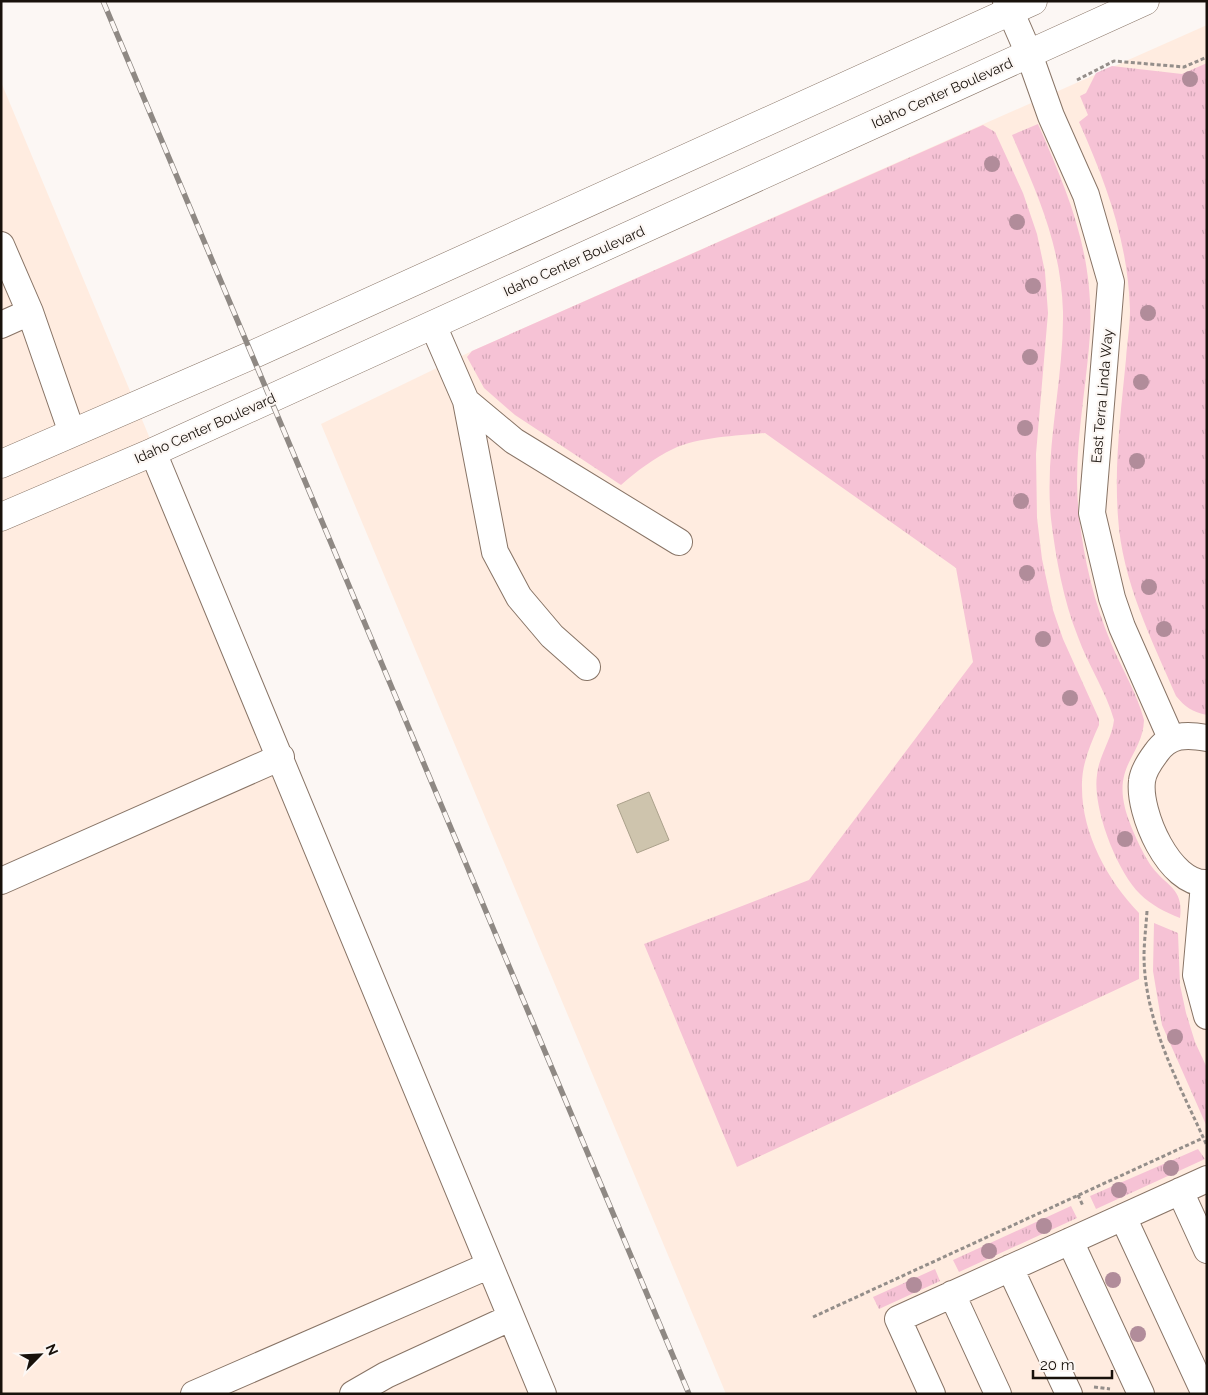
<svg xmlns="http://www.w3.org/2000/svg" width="1208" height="1395" viewBox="0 0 1208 1395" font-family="Raleway,sans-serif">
<defs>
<pattern id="grass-tufts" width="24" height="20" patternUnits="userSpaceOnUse" patternTransform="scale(1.25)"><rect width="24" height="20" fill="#f6c2d5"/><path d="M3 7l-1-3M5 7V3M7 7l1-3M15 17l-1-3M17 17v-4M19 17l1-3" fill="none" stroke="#d2a6b6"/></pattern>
</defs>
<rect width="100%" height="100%" fill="#fcf7f4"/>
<path fill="#ffece0" d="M 1207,25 L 1207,1394 L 726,1394 L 321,424 L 472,351 Z
M 1,82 L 549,1394 L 1,1394 Z"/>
<path fill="url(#grass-tufts)" d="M 1207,63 L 1207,715 C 1192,712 1185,707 1176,696 C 1151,638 1122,581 1118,517 C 1114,464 1121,411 1126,359 C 1127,343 1130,326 1130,310 C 1128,241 1106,183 1079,122 L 1088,115 L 1080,96 L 1086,93 L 1096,73 L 1112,66 L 1182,74 Z
M 1038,124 C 1069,195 1094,254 1090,334 C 1086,394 1072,455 1079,516 C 1084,560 1094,602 1111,643 C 1122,669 1137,693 1144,720 C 1143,754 1114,764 1125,808 C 1129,824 1142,853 1152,867 C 1167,887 1184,888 1180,918 C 1165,912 1151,905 1140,894 C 1117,872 1092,807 1097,775 C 1099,755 1112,739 1114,720 C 1106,691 1088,665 1078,637 C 1063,599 1056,559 1051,519 C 1044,450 1064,381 1063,312 C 1061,245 1038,196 1012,135 Z
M 983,125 L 995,132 L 1023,193 L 1037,234 L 1045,272 L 1048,313 L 1036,454 L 1037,518 L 1042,559 L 1053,610 L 1063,639 L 1099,719 L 1099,725 C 1090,745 1081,766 1082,788 C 1082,834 1108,881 1139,913 L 1139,979 L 737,1167 L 644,944 L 809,880 L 973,662 L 956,568 L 765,433 C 737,436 698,437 673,449 C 654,458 637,471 621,485 L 515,415 L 484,388 L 467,357 L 472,351 Z
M 1154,923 L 1178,933 L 1180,985 L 1186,1013 L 1195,1042 L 1207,1068 L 1207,1127 L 1162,1025 L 1153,971 Z
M 1198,1149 L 1205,1159 L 1096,1209 L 1090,1196 Z
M 1071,1206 L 1077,1218 L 959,1272 L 953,1260 Z
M 935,1269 L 940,1281 L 879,1309 L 873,1297 Z"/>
<path fill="#cec4ad" stroke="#aba18b" d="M 649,792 L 669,840 L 637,853 L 617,805 Z"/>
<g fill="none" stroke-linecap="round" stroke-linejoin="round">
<defs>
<path id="minor" d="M 1006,1 L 1029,54 L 1051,116 L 1086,195 L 1111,282 L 1092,513 L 1112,598 L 1122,627 L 1171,738
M 1,245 L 30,312 L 72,433
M 1,325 L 30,312
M 433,325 L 466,401 L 514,441 L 679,542
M 466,401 L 495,552 L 519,597 L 552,636 L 587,667
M 153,452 L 543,1394
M 1207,738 C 1186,734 1169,734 1156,753 C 1150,761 1143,771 1142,781 C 1138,812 1169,885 1207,883
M 1,881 L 281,757
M 1204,884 L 1196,975 L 1207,1016
M 1180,1191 L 1207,1250
M 1123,1217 L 1205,1394
M 1070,1241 L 1141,1394
M 1010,1268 L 1069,1394
M 952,1294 L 998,1394
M 194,1394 L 488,1266
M 353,1394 L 386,1375 L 510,1318
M 932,1394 L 898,1319 L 1207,1179"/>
<path id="major" d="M 1,464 L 252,355 L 1033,1
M 1,517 L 153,452 L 1145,1"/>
</defs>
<use href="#minor" stroke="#887466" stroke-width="28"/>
<use href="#major" stroke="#887466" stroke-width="29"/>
<path stroke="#948e8a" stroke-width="3" stroke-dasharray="4 2.5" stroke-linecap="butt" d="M 1077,80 L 1114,61 L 1184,67 L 1207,57
M 1147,911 C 1146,927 1144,942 1144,957 C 1145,1025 1180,1085 1207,1146
M 1078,1195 L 1083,1206
M 813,1317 L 1203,1138
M 1094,1387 L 1110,1389"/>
<use href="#minor" stroke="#fff" stroke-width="26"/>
<use href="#major" stroke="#fff" stroke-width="28"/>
<defs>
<path id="rail" d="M 103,1 L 689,1394"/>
</defs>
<use href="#rail" stroke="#8f8984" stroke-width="5.5"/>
<use href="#rail" stroke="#fcf7f4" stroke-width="4" stroke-dasharray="11" stroke-linecap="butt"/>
</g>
<g fill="#b18c9a">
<circle cx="1190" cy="79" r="8"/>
<circle cx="992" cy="164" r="8"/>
<circle cx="1017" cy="222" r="8"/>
<circle cx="1033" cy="286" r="8"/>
<circle cx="1148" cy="313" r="8"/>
<circle cx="1030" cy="357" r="8"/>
<circle cx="1141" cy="382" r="8"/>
<circle cx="1025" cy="428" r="8"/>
<circle cx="1137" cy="461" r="8"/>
<circle cx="1021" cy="501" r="8"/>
<circle cx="1027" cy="573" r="8"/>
<circle cx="1149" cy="587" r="8"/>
<circle cx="1164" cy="629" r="8"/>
<circle cx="1043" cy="639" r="8"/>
<circle cx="1070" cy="698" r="8"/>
<circle cx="1125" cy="839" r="8"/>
<circle cx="1175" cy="1037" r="8"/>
<circle cx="1171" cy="1168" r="8"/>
<circle cx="1119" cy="1190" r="8"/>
<circle cx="1044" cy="1226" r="8"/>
<circle cx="989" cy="1251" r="8"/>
<circle cx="1113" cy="1280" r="8"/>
<circle cx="914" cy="1285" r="8"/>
<circle cx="1138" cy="1334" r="8"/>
</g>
<g text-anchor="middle" stroke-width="4.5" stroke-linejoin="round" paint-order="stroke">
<g font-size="14" fill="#18110b" stroke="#fcf7f4">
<text transform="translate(942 93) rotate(-24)" y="5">Idaho Center Boulevard</text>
<text transform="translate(574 261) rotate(-24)" y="5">Idaho Center Boulevard</text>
<text transform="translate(1102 396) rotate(-85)" y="5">East Terra Linda Way</text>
<text transform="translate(205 428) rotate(-24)" y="5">Idaho Center Boulevard</text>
</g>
</g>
<rect width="1208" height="1395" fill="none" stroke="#18110b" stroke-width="5"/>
<g transform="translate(40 1355) rotate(66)" stroke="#fcf7f4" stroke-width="4" paint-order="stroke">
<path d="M0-4L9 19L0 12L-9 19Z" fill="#18110b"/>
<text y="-8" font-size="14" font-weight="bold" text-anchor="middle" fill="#18110b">N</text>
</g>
<path d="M1033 1370v8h79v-8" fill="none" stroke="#18110b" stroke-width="2.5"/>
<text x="1040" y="1370" font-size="15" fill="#18110b" stroke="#fcf7f4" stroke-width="4" paint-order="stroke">20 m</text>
</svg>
